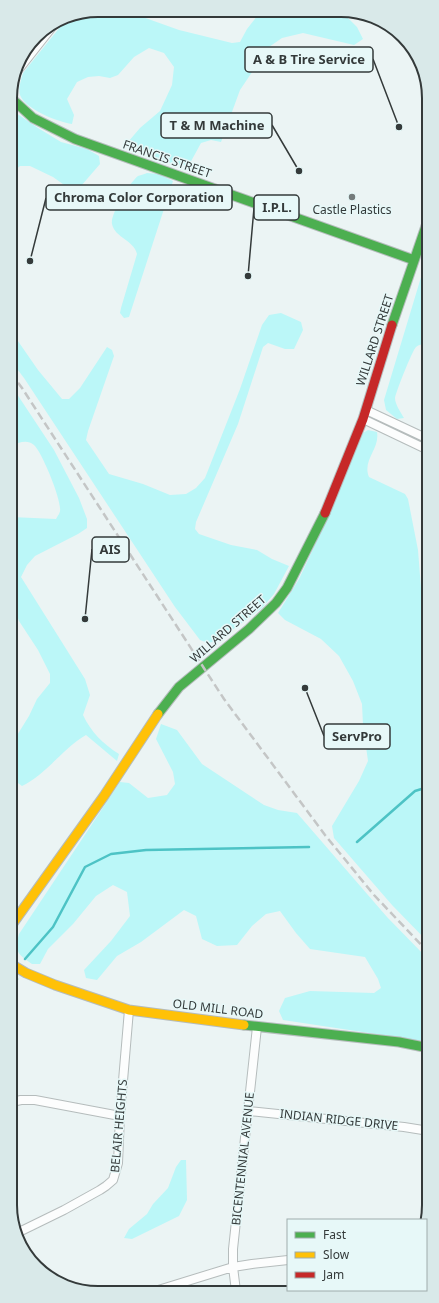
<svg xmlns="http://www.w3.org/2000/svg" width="439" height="1303" viewBox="0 0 439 1303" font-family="'Noto Sans',sans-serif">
<rect width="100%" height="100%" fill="#ebf4f4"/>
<path fill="#bbf7f8" d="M 98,10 L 123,10 L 179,30 L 232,43 L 240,42 L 247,29 L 261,11 L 342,12 L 357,27 L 363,39 L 354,45 L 303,33 L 282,38 L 269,47 L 240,90 L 221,142 L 211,140 L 201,143 L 189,165 L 176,165 L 132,149 L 128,142 L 140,128 L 160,111 L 172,85 L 174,67 L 164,53 L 149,48 L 134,57 L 118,75 L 110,78 L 99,76 L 88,77 L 77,82 L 67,99 L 74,115 L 72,124 C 58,122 25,109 20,95 C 18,88 21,80 23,73 L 69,16 Z
M 10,107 L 16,113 L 38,128 L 61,142 L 87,149 L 99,156 L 100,164 L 81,186 L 67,187 L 53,177 L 30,166 L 20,166 L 10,174 Z
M 147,173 L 159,174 L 173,181 L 129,317 L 124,318 L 120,313 L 121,308 L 137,254 C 134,240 115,238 112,224 C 110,214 130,182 138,176 C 141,175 145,174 147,173 Z
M 428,254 L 428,344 C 423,344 420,344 416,347 C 412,351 396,392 395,398 C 395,404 401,413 404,418 L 397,419 L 386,410 L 384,400 Z
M 281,313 L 301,322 L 303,330 L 294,349 L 285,349 L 268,343 L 263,347 L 238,424 L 196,522 L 195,529 L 199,534 L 231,545 L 257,550 L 272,559 L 289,566 L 274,594 L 262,608 L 217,641 L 208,643 L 200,640 L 175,607 L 24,378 L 11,361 L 11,331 L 38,370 L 62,399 L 69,399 L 80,388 L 107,347 L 112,350 L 114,356 L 88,431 L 86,440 L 109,474 L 143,484 L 170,495 L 186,494 L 196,488 L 205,478 L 240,389 L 262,325 L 269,315 Z
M 11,385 L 54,450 L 79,498 L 87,519 L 87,528 L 78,534 L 35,556 L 27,565 L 21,577 L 85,679 L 90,695 L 83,715 C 91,732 103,744 119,754 L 117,761 L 86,735 C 62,749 47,774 22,786 L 11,778 L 11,745 L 29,716 L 37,699 L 50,683 L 50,674 L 38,650 L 19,621 L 11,598 L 11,517 L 56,519 C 57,517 60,513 60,511 C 62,501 42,452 34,445 C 27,439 19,443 11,445 Z
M 368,430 L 377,432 C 380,449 362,460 369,477 L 405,494 L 408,499 L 418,550 L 422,601 L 428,608 L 428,942 L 392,905 L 334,838 L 332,826 L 359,781 L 368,761 L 363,725 L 362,704 L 353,681 L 339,656 L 321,639 L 285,620 L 278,613 L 299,579 L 313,549 L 363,433 Z
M 161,724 L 177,730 L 202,764 L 264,805 L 278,810 L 297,813 L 387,917 L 428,959 L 429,1042 L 283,1020 L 279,1011 L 285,998 L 310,991 L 374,993 L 381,988 L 378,979 L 365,957 L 310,949 L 296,933 L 280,911 L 266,914 L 252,926 L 237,945 L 217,946 L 202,939 L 196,916 L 184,910 L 141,942 L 117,956 L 97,980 L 86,978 L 84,970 L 111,941 L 130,916 L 127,892 L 113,885 L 96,896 L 73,924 L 48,949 L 40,964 L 32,964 C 18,954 14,952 19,934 L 120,782 L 129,783 L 148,798 L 167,795 L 175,784 L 173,772 L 156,739 Z
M 181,1160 L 186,1160 L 187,1200 L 179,1216 L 132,1239 L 124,1238 L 129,1229 L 147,1214 L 153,1204 L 168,1188 L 176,1167 Z"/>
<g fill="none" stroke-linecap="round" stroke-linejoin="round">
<path stroke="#4dc3c5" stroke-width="2.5" d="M 357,842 L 415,791 L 428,787
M 25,959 L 53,927 L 85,867 L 111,854 L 146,850 L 309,847
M 11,989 L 17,979"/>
<defs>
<path id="street" d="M 15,74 L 56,22
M 366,410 L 428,439
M 363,419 L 428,450
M 12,1102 L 21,1100 L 35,1100 L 120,1116
M 249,1111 L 404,1127 L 429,1131
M 17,1233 L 64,1210 L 100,1190 L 106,1186 L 113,1180 L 118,1163 L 120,1116 L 129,1010
M 155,1291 L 233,1267 L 252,1264 L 288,1260
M 236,1291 L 233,1267 L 233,1249 L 257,1027"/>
<path id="fast" d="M 10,97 L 33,118 L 75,139 L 414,260
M 392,325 L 427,223
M 158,714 L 179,687 L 249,629 L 276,603 L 287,588 L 325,513
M 244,1025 L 399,1042 L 429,1048"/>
<path id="slow" d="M 11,926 L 104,796 L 158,714
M 11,964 L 26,973 L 55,985 L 129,1010 L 244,1025"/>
<path id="jam" d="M 325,513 L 363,419 L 392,325"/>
</defs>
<use href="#street" stroke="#b5bcbc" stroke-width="10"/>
<use href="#fast" stroke="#b5bcbc" stroke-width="11"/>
<use href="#slow" stroke="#b5bcbc" stroke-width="11"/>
<use href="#jam" stroke="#b5bcbc" stroke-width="11"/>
<use href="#street" stroke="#fcfdfd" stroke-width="8"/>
<use href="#fast" stroke="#4caf50" stroke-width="9"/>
<use href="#slow" stroke="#ffc107" stroke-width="9"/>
<use href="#jam" stroke="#c62828" stroke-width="9"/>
<path stroke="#c4c6c6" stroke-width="2.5" stroke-dasharray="8 4" stroke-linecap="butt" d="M 11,373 L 22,388 L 224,699 L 325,835 L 374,895 L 428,952"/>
</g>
<circle fill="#747b7b" stroke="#e7f8f8" stroke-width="1.5" cx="352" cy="197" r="4"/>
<g text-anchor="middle" stroke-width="3" stroke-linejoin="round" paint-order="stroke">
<g font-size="12" fill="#343a3a" stroke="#e7f8f8">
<text transform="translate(167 159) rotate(19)" y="4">FRANCIS STREET</text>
<text transform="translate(375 340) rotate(-72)" y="4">WILLARD STREET</text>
<text transform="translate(228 629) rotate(-41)" y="4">WILLARD STREET</text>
<text transform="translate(218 1009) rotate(7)" y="4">OLD MILL ROAD</text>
<text transform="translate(339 1120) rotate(6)" y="4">INDIAN RIDGE DRIVE</text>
<text transform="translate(119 1126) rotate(-85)" y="4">BELAIR HEIGHTS</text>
<text transform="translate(243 1159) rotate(-84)" y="4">BICENTENNIAL AVENUE</text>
</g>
<g font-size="12" fill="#343a3a" stroke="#e7f8f8">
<text x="352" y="214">Castle Plastics</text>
</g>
</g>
<path d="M0 0H439V1303H0ZM98 17H341A81 81 0 0 1 422 98V1205A81 81 0 0 1 341 1286H98A81 81 0 0 1 17 1205V98A81 81 0 0 1 98 17Z" fill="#d9e9e9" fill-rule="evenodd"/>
<path fill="none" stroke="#343a3a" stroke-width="2" d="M98 17H341A81 81 0 0 1 422 98V1205A81 81 0 0 1 341 1286H98A81 81 0 0 1 17 1205V98A81 81 0 0 1 98 17Z"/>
<path fill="none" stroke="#343a3a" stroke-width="1.5" d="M399 127L373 59M299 171L272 125M30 261L46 198M248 276L254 208M85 619L92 549M305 688L324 736"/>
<g fill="#343a3a" stroke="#e7f8f8" stroke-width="1.5">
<circle cx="399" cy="127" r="4"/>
<circle cx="299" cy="171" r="4"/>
<circle cx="30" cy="261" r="4"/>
<circle cx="248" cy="276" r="4"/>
<circle cx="85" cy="619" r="4"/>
<circle cx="305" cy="688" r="4"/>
</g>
<g fill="#e7f8f8" stroke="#343a3a" stroke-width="1.5">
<rect x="245" y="47" width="128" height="25" rx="4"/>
<rect x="161" y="113" width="111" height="25" rx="4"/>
<rect x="46" y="185" width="186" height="25" rx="4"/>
<rect x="254" y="195" width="45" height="25" rx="4"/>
<rect x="92" y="537" width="37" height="25" rx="4"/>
<rect x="324" y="724" width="66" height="25" rx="4"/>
</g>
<g font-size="13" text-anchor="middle" font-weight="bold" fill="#343a3a">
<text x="309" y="64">A &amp; B Tire Service</text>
<text x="217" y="130">T &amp; M Machine</text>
<text x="139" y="202">Chroma Color Corporation</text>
<text x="277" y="212">I.P.L.</text>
<text x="110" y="554">AIS</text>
<text x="357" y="741">ServPro</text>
</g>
<rect x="287" y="1219" width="140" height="72" fill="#e7f8f8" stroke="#9facac"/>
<rect x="295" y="1232" width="20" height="6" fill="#4caf50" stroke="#9facac"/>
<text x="323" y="1239" font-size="12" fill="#343a3a">Fast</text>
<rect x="295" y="1252" width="20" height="6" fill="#ffc107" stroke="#9facac"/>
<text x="323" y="1259" font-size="12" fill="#343a3a">Slow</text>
<rect x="295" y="1272" width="20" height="6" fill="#c62828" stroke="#9facac"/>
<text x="323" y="1279" font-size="12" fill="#343a3a">Jam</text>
</svg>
